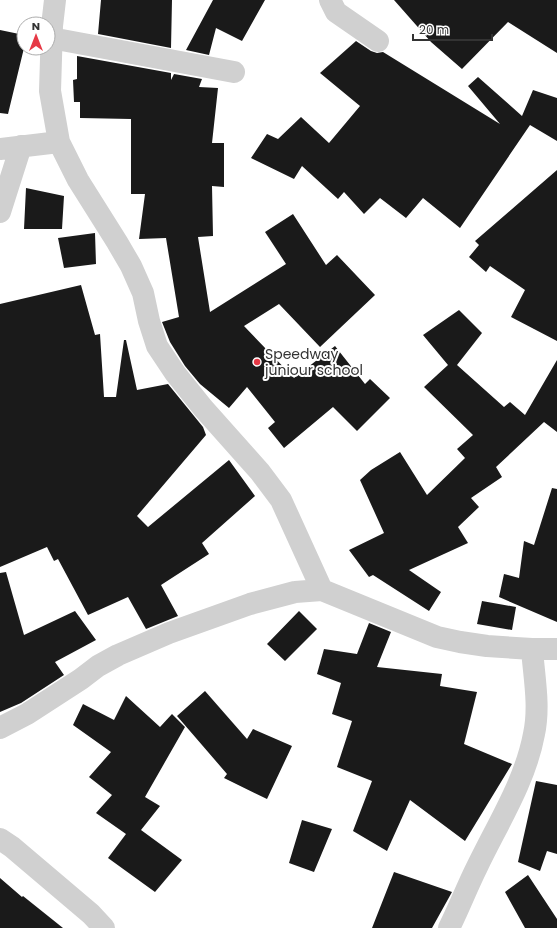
<svg xmlns="http://www.w3.org/2000/svg" width="557" height="928" viewBox="0 0 557 928" font-family="Poppins,sans-serif">
<rect width="100%" height="100%" fill="#fff"/>
<path fill="#1a1a1a" d="M 101,0 L 172,0 L 171,48 L 98,34 Z
M 213,0 L 265,0 L 242,41 L 216,28 L 209,55 L 186,50 Z
M 394,0 L 557,0 L 557,53 L 508,22 L 462,69 L 431,42 Z
M 0,30 L 24,35 L 24,48 L 8,114 L 0,113 Z
M 356,41 L 371,51 L 377,53 L 383,52 L 500,124 L 468,86 L 478,77 L 522,116 L 533,90 L 557,98 L 557,141 L 530,125 L 460,228 L 423,198 L 406,218 L 380,198 L 364,214 L 344,192 L 338,199 L 302,166 L 294,179 L 251,158 L 267,134 L 278,139 L 301,117 L 329,143 L 360,106 L 320,73 Z
M 77,56 L 171,73 L 171,80 L 174,74 L 202,79 L 199,87 L 218,88 L 212,143 L 224,143 L 224,187 L 212,186 L 213,236 L 198,237 L 210,312 L 286,264 L 265,232 L 293,214 L 326,265 L 337,255 L 375,295 L 320,347 L 279,304 L 244,326 L 294,378 L 335,346 L 365,384 L 370,379 L 390,398 L 357,431 L 333,407 L 284,448 L 268,428 L 275,422 L 247,387 L 229,408 L 200,384 L 185,366 L 170,342 L 162,322 L 179,317 L 166,238 L 139,239 L 145,194 L 131,194 L 131,119 L 80,118 L 80,102 L 74,102 L 73,80 L 77,79 Z
M 557,170 L 557,341 L 511,317 L 525,290 L 490,266 L 486,272 L 469,257 L 479,245 L 475,241 Z
M 26,188 L 64,196 L 62,229 L 24,229 Z
M 95,233 L 96,264 L 64,268 L 58,238 Z
M 81,285 L 95,335 L 100,334 L 104,397 L 116,397 L 124,340 L 126,340 L 137,390 L 168,384 L 203,427 L 206,435 L 137,516 L 148,527 L 229,460 L 255,496 L 202,543 L 209,554 L 161,585 L 178,616 L 146,629 L 128,597 L 88,615 L 58,559 L 54,561 L 47,547 L 0,567 L 0,304 Z
M 459,310 L 482,333 L 457,365 L 504,407 L 510,402 L 525,415 L 557,360 L 557,432 L 544,422 L 496,467 L 502,477 L 471,498 L 479,507 L 458,527 L 468,543 L 409,570 L 441,592 L 429,611 L 373,575 L 369,577 L 349,550 L 384,533 L 360,480 L 371,470 L 400,452 L 427,495 L 465,458 L 457,449 L 473,435 L 424,387 L 448,365 L 423,335 Z
M 552,488 L 557,489 L 557,622 L 499,597 L 504,574 L 519,578 L 524,541 L 534,545 Z
M 6,572 L 24,635 L 75,611 L 96,640 L 55,662 L 64,675 L 21,703 L 0,712 L 0,573 Z
M 482,601 L 516,607 L 512,630 L 477,624 Z
M 299,611 L 317,629 L 285,661 L 267,644 Z
M 369,623 L 391,632 L 377,667 L 442,674 L 440,686 L 477,692 L 464,744 L 512,764 L 465,841 L 410,800 L 387,851 L 353,831 L 372,781 L 337,767 L 352,721 L 332,714 L 341,683 L 317,674 L 324,649 L 357,654 Z
M 205,691 L 247,739 L 253,729 L 292,746 L 267,799 L 224,778 L 227,774 L 177,716 Z
M 126,696 L 160,727 L 172,714 L 185,727 L 145,797 L 160,806 L 141,830 L 182,860 L 155,892 L 108,858 L 126,834 L 96,813 L 112,795 L 89,777 L 111,752 L 73,725 L 83,704 L 114,720 Z
M 536,781 L 557,785 L 557,854 L 547,851 L 540,871 L 518,862 Z
M 302,820 L 332,829 L 314,872 L 289,863 Z
M 394,872 L 452,892 L 432,928 L 372,928 Z
M 528,875 L 557,919 L 557,928 L 525,928 L 505,892 Z
M 0,878 L 22,897 L 23,896 L 63,928 L 0,928 Z"/>
<g fill="none" stroke-linecap="round" stroke-linejoin="round">
<path stroke="#d0d0d0" stroke-width="22" d="M 55,0 L 52,26 L 50,91 L 59,142 L 78,180 L 117,242 L 131,266 L 143,293 L 149,321 L 157,346 L 175,373 L 203,408 L 260,472 L 281,500 L 322,590
M 330,0 L 336,12 L 378,41
M 51,38 L 234,72
M 0,149 L 59,142
M 0,212 L 21,146
M 0,728 L 27,714 L 81,679 L 98,666 L 118,655 L 169,633 L 250,604 L 295,592 L 322,590 L 437,637 L 460,642 L 487,646 L 532,649 L 557,649
M 0,839 L 12,847 L 91,914 L 104,928
M 449,928 C 459,908 467,887 477,867 C 498,823 525,782 534,734 C 540,706 534,677 532,649"/>
</g>
<circle fill="#e63946" stroke="#fff" stroke-width="1.5" cx="257" cy="362" r="4"/>
<g text-anchor="middle" stroke-width="4" stroke-linejoin="round" paint-order="stroke">
<g font-size="14" fill="#333" stroke="#fff" text-anchor="start">
<text x="265" y="359">Speedway<tspan x="265" dy="16">juniour school</tspan></text>
</g>
</g>
<g transform="translate(36 36)"><circle r="19" fill="#ffffff" stroke="#adadad"/>
<path d="M0-3L7 15L0 10L-7 15Z" fill="#e63946"/>
<text y="-6" font-size="11" font-weight="bold" text-anchor="middle" fill="#333333">N</text>
</g>
<path d="M413 34v6h79v-6" fill="none" stroke="#333333" stroke-width="2"/>
<text x="419" y="34" font-size="12" fill="#333333" stroke="#ffffff" stroke-width="3" paint-order="stroke">20 m</text>
</svg>
